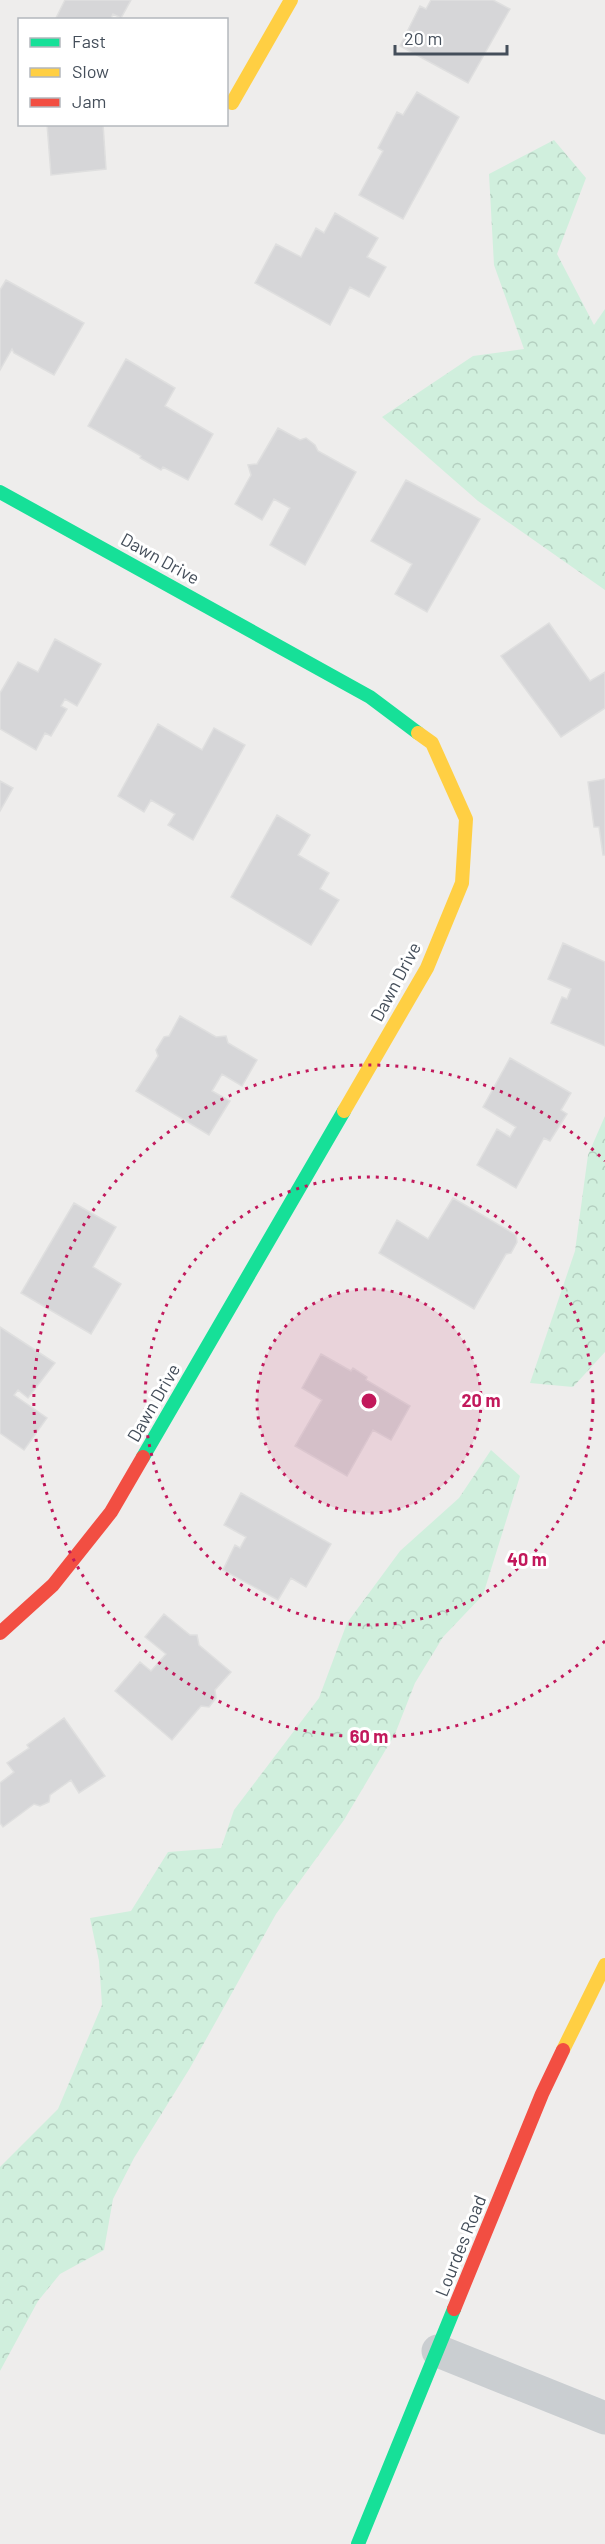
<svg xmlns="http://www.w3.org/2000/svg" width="605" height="2544" viewBox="0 0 605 2544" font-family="Barlow,sans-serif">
<defs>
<pattern id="forest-crowns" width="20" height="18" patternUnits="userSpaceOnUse" patternTransform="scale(1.5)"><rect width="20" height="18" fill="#d0efdd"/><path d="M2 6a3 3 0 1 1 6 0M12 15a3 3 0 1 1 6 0" fill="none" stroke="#b4cfc0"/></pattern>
</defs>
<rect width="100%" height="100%" fill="#eeedec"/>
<path fill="url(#forest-crowns)" d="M 554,140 L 586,178 L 557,254 L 594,325 L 605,309 L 605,590 L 478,501 L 382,417 L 473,356 L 524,349 L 494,265 L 489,174 Z
M 605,1116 L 605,1352 L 573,1387 L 530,1383 L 575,1251 L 588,1155 Z
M 491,1450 L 520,1476 L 483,1595 L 443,1637 L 415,1683 L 395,1734 L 344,1820 L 276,1914 L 190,2068 L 134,2158 L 113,2199 L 104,2250 L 60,2274 L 38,2301 L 0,2371 L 0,2167 L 58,2109 L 102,2005 L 99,1961 L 90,1918 L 131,1911 L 168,1852 L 221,1848 L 234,1810 L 319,1698 L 347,1623 L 400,1551 L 459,1498 Z"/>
<path fill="#d6d6d8" stroke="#dfdfdf" stroke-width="1.5" d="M 65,0 L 131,0 L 121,18 L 113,14 L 110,20 L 55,20 Z
M 431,0 L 493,0 L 510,9 L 468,83 L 400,46 L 420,6 L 426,9 Z
M 417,92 L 459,117 L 403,219 L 359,195 L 383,151 L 378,148 L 397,112 L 403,115 Z
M 47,124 L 103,124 L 106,169 L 51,175 Z
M 335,213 L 378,238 L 367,257 L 386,267 L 369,297 L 350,287 L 330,325 L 255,283 L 276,244 L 301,257 L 316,228 L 324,233 Z
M 6,280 L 84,323 L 54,375 L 14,353 L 12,349 L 0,370 L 0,290 Z
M 126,359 L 175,388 L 165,406 L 213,434 L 188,480 L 163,467 L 161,470 L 140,458 L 141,456 L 88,426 Z
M 278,428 L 300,440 L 306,438 L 315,445 L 318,451 L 356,472 L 305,565 L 270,545 L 290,508 L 274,499 L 262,520 L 235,504 L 251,475 L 248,465 L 257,464 Z
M 406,480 L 480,519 L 427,612 L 395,594 L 412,564 L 371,541 Z
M 549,623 L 590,681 L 605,672 L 605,708 L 561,737 L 501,656 Z
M 55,639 L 101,664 L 77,706 L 65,699 L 61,706 L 67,709 L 51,736 L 45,733 L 36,750 L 0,729 L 0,693 L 18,662 L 38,672 Z
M 158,724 L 202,750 L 214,728 L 245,745 L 193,840 L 168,825 L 175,814 L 151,800 L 144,812 L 118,796 Z
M 605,779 L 605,855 L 603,855 L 599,827 L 594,827 L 588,782 Z
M 0,781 L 13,788 L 0,811 Z
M 277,815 L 310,835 L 298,855 L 329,873 L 320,889 L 339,900 L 311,945 L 231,897 Z
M 563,943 L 605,962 L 605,1046 L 551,1023 L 562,997 L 567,999 L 571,989 L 548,979 Z
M 180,1016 L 216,1037 L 226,1036 L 228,1043 L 257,1060 L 242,1086 L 222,1074 L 212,1091 L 230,1101 L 209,1135 L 136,1091 L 158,1056 L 156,1050 L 164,1037 L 169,1036 Z
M 510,1058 L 571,1093 L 561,1110 L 567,1114 L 550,1141 L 544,1138 L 516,1188 L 477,1165 L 497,1129 L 510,1137 L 516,1127 L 483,1107 Z
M 453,1198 L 516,1235 L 517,1242 L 511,1253 L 506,1254 L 474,1309 L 379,1253 L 397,1220 L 428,1239 Z
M 74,1203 L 116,1227 L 93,1267 L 121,1284 L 91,1334 L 21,1293 Z
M 0,1327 L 55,1363 L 28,1398 L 18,1390 L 14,1395 L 47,1418 L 24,1450 L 0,1433 Z
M 321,1354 L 351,1371 L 353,1368 L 367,1377 L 366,1380 L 410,1406 L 391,1440 L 373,1430 L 347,1476 L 295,1446 L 322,1400 L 302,1388 Z
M 241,1493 L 331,1544 L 306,1587 L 291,1578 L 278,1600 L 223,1570 L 235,1545 L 240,1548 L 246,1537 L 224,1525 Z
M 164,1614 L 190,1635 L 197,1635 L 199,1645 L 231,1672 L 215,1690 L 216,1698 L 209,1707 L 201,1706 L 172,1740 L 115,1691 L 140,1662 L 151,1671 L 166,1654 L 145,1637 Z
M 64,1718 L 105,1776 L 79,1793 L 71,1780 L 50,1795 L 49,1802 L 40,1806 L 34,1804 L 3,1827 L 0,1823 L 0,1783 L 14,1772 L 7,1763 L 29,1748 L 27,1745 Z"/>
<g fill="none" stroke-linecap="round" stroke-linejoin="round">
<path stroke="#caced1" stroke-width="33" d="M 438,2351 L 605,2418"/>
<path stroke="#16e098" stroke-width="14" d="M 0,492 L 370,697 L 418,733
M 143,1457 L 344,1111
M 358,2544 L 454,2309"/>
<path stroke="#ffcf43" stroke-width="14" d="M 232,103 L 291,0
M 344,1111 L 427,968 L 462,883 L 466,819 L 432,743 L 418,733
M 563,2050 L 605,1965"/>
<path stroke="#f24e42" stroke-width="14" d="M 0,1633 L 53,1585 L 111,1512 L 143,1457
M 454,2309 L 542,2094 L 563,2050"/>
</g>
<circle cx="369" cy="1401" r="112" fill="#c2185b" fill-opacity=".12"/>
<g fill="none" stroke="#c2185b" stroke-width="3" stroke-dasharray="3 6">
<circle cx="369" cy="1401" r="112"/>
<circle cx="369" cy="1401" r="224"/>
<path d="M605 1641A336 336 0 1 1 605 1161"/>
</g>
<g text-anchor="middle" stroke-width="6" stroke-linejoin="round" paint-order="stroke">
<g font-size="18" fill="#444e5a" stroke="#fff">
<text transform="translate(160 559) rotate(29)" y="6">Dawn Drive</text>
<text transform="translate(396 982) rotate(-62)" y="6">Dawn Drive</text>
<text transform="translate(154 1403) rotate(-60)" y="6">Dawn Drive</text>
<text transform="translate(461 2246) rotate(-68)" y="6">Lourdes Road</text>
</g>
</g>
<circle cx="369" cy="1401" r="9" fill="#c2185b" stroke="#fff" stroke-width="3"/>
<g font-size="18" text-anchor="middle" font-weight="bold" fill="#c2185b" stroke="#fff" stroke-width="6" stroke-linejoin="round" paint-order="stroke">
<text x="481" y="1407">20 m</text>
<text x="527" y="1566">40 m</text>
<text x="369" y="1743">60 m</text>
</g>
<rect x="18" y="18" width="210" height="108" fill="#ffffff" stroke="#b4b8bd" stroke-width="1.5"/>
<rect x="30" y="38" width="30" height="9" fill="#16e098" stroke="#b4b8bd" stroke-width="1.5"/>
<text x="72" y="48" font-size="18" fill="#444e5a">Fast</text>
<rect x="30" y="68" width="30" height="9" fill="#ffcf43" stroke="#b4b8bd" stroke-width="1.5"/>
<text x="72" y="78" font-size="18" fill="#444e5a">Slow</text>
<rect x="30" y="98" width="30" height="9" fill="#f24e42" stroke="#b4b8bd" stroke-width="1.5"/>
<text x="72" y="108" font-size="18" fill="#444e5a">Jam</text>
<path d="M395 45v9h112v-9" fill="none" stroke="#444e5a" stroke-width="3"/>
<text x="404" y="45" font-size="18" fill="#444e5a" stroke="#ffffff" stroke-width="4.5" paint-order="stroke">20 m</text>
</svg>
